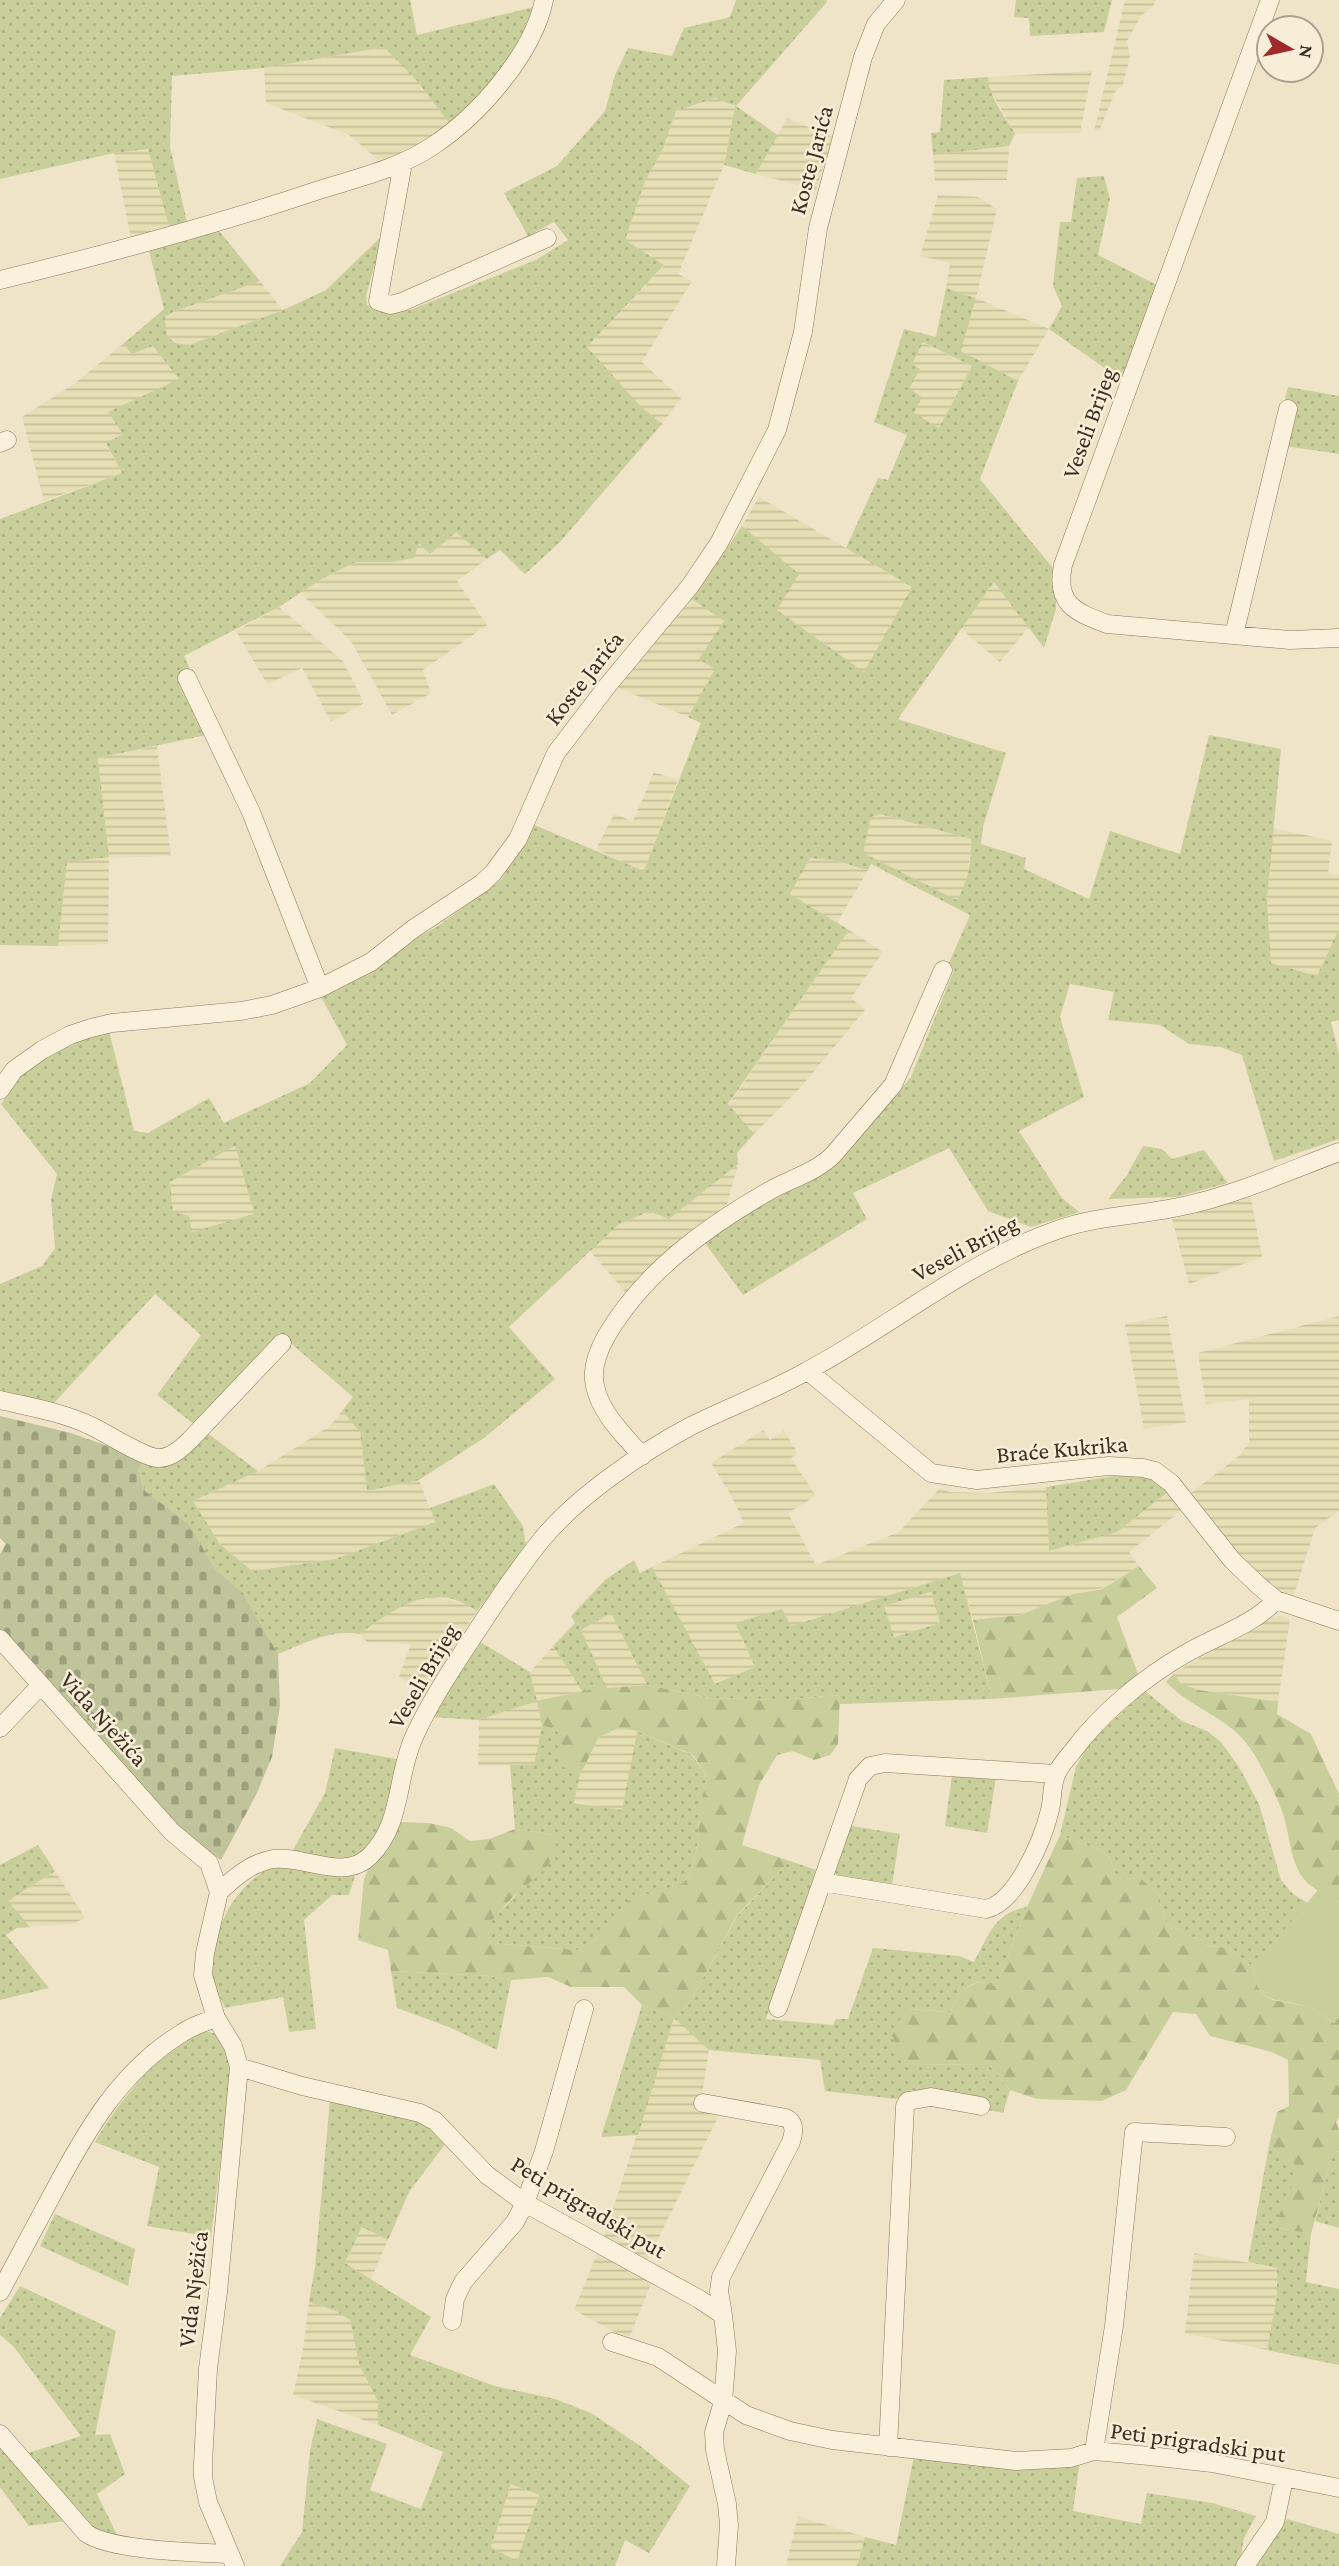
<svg xmlns="http://www.w3.org/2000/svg" width="1339" height="2566" viewBox="0 0 1339 2566" font-family="'Crimson Pro',serif">
<defs>
<pattern id="farmland-rules" width="6" height="5" patternUnits="userSpaceOnUse" patternTransform="scale(1.75)"><rect width="6" height="5" fill="#e6deb5"/><path d="M0 2.5h6" fill="none" stroke="#c6bf9b"/></pattern>
<pattern id="grass-dots" width="8" height="8" patternUnits="userSpaceOnUse" patternTransform="scale(1.75)"><rect width="8" height="8" fill="#c9cf9b"/><path d="M2 2h.1M6 6h.1" fill="none" stroke="#aeb285" stroke-width="1.8" stroke-linecap="round"/></pattern>
<pattern id="forest-firs" width="22" height="20" patternUnits="userSpaceOnUse" patternTransform="scale(1.75)"><rect width="22" height="20" fill="#c9cf9b"/><path d="M5 1l3.5 6h-7zM16 11l3.5 6h-7z" fill="#aeb285"/></pattern>
<pattern id="cemetery-stones" width="16" height="16" patternUnits="userSpaceOnUse" patternTransform="scale(1.75)"><rect width="16" height="16" fill="#bfc49a"/><path d="M2 7V4a2 2 0 0 1 4 0v3zM10 15v-3a2 2 0 0 1 4 0v3z" fill="#9ca07d"/></pattern>
</defs>
<rect width="100%" height="100%" fill="#f0e4c8"/>
<path fill="url(#farmland-rules)" d="M 1125,0 L 1156,0 L 1153,6 L 1141,16 L 1127,41 L 1130,57 L 1123,84 L 1115,92 L 1099,131 L 1094,131 Z
M 384,47 L 417,81 L 450,124 L 426,143 L 382,163 L 349,135 L 266,103 L 264,68 Z
M 1092,71 L 1080,133 L 1015,134 L 998,103 L 989,92 L 988,77 Z
M 715,98 L 735,106 L 724,165 L 678,274 L 692,281 L 642,362 L 681,398 L 662,424 L 641,408 L 587,347 L 664,266 L 625,240 L 645,181 L 663,149 L 676,111 Z
M 787,118 L 833,137 L 816,190 L 756,174 Z
M 1009,146 L 1007,180 L 935,181 L 933,155 Z
M 149,149 L 169,226 L 131,239 L 114,153 Z
M 938,195 L 978,197 L 997,209 L 976,298 L 1049,329 L 1018,381 L 961,351 L 976,298 L 946,288 L 950,263 L 920,256 Z
M 260,281 L 283,310 L 189,345 L 175,343 L 167,336 L 165,317 L 173,312 Z
M 922,342 L 972,366 L 939,428 L 913,413 L 909,389 L 920,369 L 911,364 Z
M 123,344 L 132,354 L 153,346 L 180,379 L 123,434 L 106,444 L 122,473 L 44,501 L 22,417 L 74,384 Z
M 759,497 L 912,587 L 864,673 L 777,610 L 742,526 Z
M 456,531 L 487,559 L 457,581 L 487,625 L 423,670 L 431,693 L 392,715 L 351,641 L 300,593 L 323,578 L 356,562 L 392,562 L 419,542 L 430,554 Z
M 995,581 L 1029,627 L 1000,662 L 961,629 Z
M 692,599 L 725,621 L 700,658 L 716,669 L 688,717 L 614,686 Z
M 279,607 L 343,661 L 364,703 L 331,722 L 302,668 L 267,684 L 236,631 Z
M 157,746 L 171,856 L 109,858 L 108,944 L 58,946 L 67,861 L 109,857 L 98,758 Z
M 654,772 L 678,780 L 644,872 L 596,849 L 614,814 L 633,821 Z
M 880,814 L 971,839 L 971,852 L 966,884 L 957,900 L 862,853 L 871,817 Z
M 1273,828 L 1332,841 L 1328,873 L 1339,875 L 1339,929 L 1317,976 L 1271,964 L 1267,901 Z
M 810,858 L 837,861 L 868,870 L 837,923 L 790,894 Z
M 849,930 L 883,952 L 851,998 L 865,1010 L 800,1088 L 754,1134 L 728,1105 Z
M 235,1146 L 254,1214 L 192,1233 L 173,1212 L 170,1182 Z
M 738,1164 L 725,1212 L 625,1292 L 590,1251 L 618,1225 L 650,1211 L 669,1218 Z
M 1250,1193 L 1262,1257 L 1189,1284 L 1172,1219 Z
M 1167,1316 L 1186,1422 L 1144,1429 L 1125,1324 Z
M 1339,1316 L 1339,1511 L 1315,1528 L 1292,1601 L 1254,1571 L 1190,1494 L 1241,1454 L 1249,1442 L 1249,1399 L 1206,1404 L 1198,1353 Z
M 342,1411 L 360,1432 L 367,1491 L 419,1480 L 435,1522 L 335,1559 L 252,1571 L 220,1544 L 193,1501 L 258,1471 L 330,1426 Z
M 763,1430 L 770,1440 L 784,1431 L 798,1453 L 791,1458 L 816,1496 L 788,1513 L 816,1565 L 899,1532 L 940,1488 L 950,1492 L 988,1493 L 1046,1487 L 1049,1551 L 1117,1532 L 1169,1491 L 1182,1510 L 1129,1552 L 1139,1566 L 1102,1588 L 1073,1594 L 1020,1615 L 973,1620 L 959,1573 L 790,1627 L 735,1624 L 755,1667 L 715,1685 L 652,1567 L 744,1523 L 731,1495 L 711,1463 Z
M 931,1592 L 940,1623 L 893,1637 L 884,1606 Z
M 430,1596 L 466,1603 L 477,1611 L 426,1690 L 399,1677 L 411,1644 L 367,1642 L 359,1634 L 404,1603 Z
M 611,1613 L 647,1685 L 607,1688 L 581,1630 Z
M 1280,1616 L 1290,1619 L 1278,1702 L 1199,1690 L 1181,1684 L 1174,1673 L 1270,1617 Z
M 553,1646 L 582,1691 L 537,1702 L 542,1725 L 534,1765 L 478,1766 L 479,1720 L 537,1701 L 530,1672 Z
M 619,1728 L 637,1731 L 622,1811 L 574,1802 L 580,1775 L 599,1737 Z
M 55,1871 L 85,1918 L 72,1924 L 30,1927 L 7,1902 Z
M 674,2018 L 709,2050 L 700,2108 L 720,2113 L 646,2263 L 603,2240 Z
M 362,2227 L 388,2240 L 371,2279 L 345,2264 Z
M 598,2252 L 653,2279 L 630,2336 L 618,2334 L 574,2310 Z
M 1194,2253 L 1277,2268 L 1277,2295 L 1267,2350 L 1185,2333 Z
M 309,2302 L 336,2311 L 350,2320 L 359,2364 L 378,2402 L 378,2425 L 293,2395 L 303,2349 Z
M 511,2484 L 539,2494 L 517,2561 L 491,2547 Z
M 798,2516 L 865,2537 L 857,2566 L 786,2566 Z"/>
<path fill="url(#grass-dots)" fill-rule="evenodd" d="M 0,0 L 410,0 L 417,35 L 538,6 C 518,50 487,92 450,124 L 417,81 L 384,47 L 264,68 L 172,76 L 170,147 L 187,222 L 169,226 L 148,149 L 114,153 L 0,179 Z
M 736,0 L 826,0 L 827,2 L 736,106 L 778,135 L 756,174 L 724,165 L 735,106 L 715,98 L 676,111 L 663,149 L 645,181 L 625,240 L 664,265 L 587,347 L 641,407 L 662,424 L 559,543 L 525,574 L 500,550 L 487,559 L 456,532 L 430,554 L 419,543 L 414,558 L 392,562 L 356,562 L 323,578 L 279,607 L 184,656 L 190,669 L 179,675 L 206,735 L 98,758 L 109,857 L 67,862 L 58,946 L 0,945 L 0,519 L 122,473 L 106,443 L 123,434 L 108,412 L 179,379 L 153,346 L 132,354 L 123,344 L 164,309 L 149,251 L 219,231 L 260,281 L 173,312 L 165,317 L 167,336 L 175,343 L 189,345 L 283,310 L 326,290 L 383,235 L 366,296 L 367,305 L 387,311 L 410,310 L 536,260 L 568,240 L 554,222 L 528,236 L 504,193 L 557,166 L 605,111 L 615,75 L 628,48 L 672,56 L 684,28 L 730,17 Z
M 1016,0 L 1112,0 L 1104,32 L 1030,36 L 1029,18 L 1014,17 Z
M 988,77 C 989,98 1005,116 1015,134 L 1009,146 L 933,155 L 931,133 L 940,132 L 944,80 Z
M 1104,176 L 1110,199 L 1098,255 L 1159,286 L 1123,381 L 1049,329 L 1062,306 L 1053,286 L 1060,222 L 1071,222 L 1077,178 Z
M 946,288 L 976,298 L 961,351 L 1018,381 L 980,479 L 1056,572 L 1056,609 L 1044,648 L 994,582 L 898,719 L 1006,753 L 983,827 L 981,844 L 1026,858 L 1024,869 L 1089,899 L 1110,831 L 1180,854 L 1209,735 L 1281,749 L 1267,901 L 1271,963 L 1317,976 L 1339,929 L 1339,1020 L 1331,1022 L 1339,1054 L 1339,1139 L 1274,1161 L 1242,1055 L 1220,1047 L 1189,1044 L 1160,1025 L 1108,1020 L 1114,992 L 1070,984 L 1060,1017 L 1084,1097 L 1019,1131 L 1062,1198 L 1079,1212 L 1031,1227 L 988,1211 L 949,1148 L 853,1193 L 867,1219 L 743,1295 L 705,1243 L 757,1208 L 833,1168 L 911,1077 L 954,970 L 948,965 L 970,915 L 871,864 L 868,870 L 837,861 L 810,858 L 790,894 L 849,930 L 728,1104 L 754,1134 L 737,1153 L 738,1164 L 669,1219 L 650,1211 L 618,1225 L 509,1327 L 555,1379 L 484,1438 L 419,1480 L 367,1491 L 360,1432 L 342,1411 L 353,1397 L 279,1333 L 195,1425 L 157,1395 L 201,1335 L 155,1294 L 53,1404 L 0,1390 L 0,1284 L 42,1266 L 55,1248 L 51,1199 L 57,1174 L 1,1104 L 20,1075 L 65,1045 L 109,1031 L 134,1131 L 148,1133 L 209,1098 L 224,1123 L 310,1083 L 347,1045 L 319,993 L 438,926 L 502,879 L 532,824 L 644,871 L 701,723 L 688,717 L 715,669 L 699,659 L 724,621 L 692,599 L 742,526 L 799,574 L 777,610 L 864,672 L 912,587 L 846,548 L 878,478 L 888,480 L 907,435 L 874,422 L 904,329 L 936,337 ZM 923,342 L 972,366 L 939,428 L 914,413 L 922,397 L 909,389 L 920,369 L 912,364 ZM 880,814 L 971,839 C 972,861 968,881 957,900 L 863,853 L 871,817 ZM 235,1146 L 254,1214 L 192,1232 L 189,1216 L 173,1212 L 170,1182 Z
M 1288,387 L 1339,396 L 1339,454 L 1285,446 L 1284,403 Z
M 1143,1146 L 1162,1149 L 1172,1159 L 1204,1150 L 1228,1183 L 1176,1197 L 1108,1199 L 1127,1175 Z
M 206,1432 L 258,1471 L 193,1501 L 220,1544 L 252,1571 L 335,1559 L 435,1522 L 430,1508 L 494,1484 L 523,1526 L 526,1546 L 477,1611 C 432,1579 397,1608 359,1634 C 330,1629 305,1643 278,1654 L 243,1593 L 215,1569 L 189,1524 L 145,1491 L 138,1471 L 144,1459 L 160,1468 L 179,1462 Z
M 1132,1473 L 1153,1479 L 1169,1491 L 1117,1532 L 1049,1551 L 1046,1487 Z
M 634,1560 L 640,1573 L 652,1567 L 715,1684 L 755,1667 L 735,1623 L 782,1609 L 791,1626 L 960,1573 L 992,1699 L 840,1704 L 840,1695 L 780,1700 L 709,1698 L 647,1685 L 611,1613 L 581,1630 L 607,1688 L 582,1691 L 553,1646 L 575,1623 L 571,1616 L 605,1580 ZM 931,1592 L 940,1623 L 894,1637 L 884,1606 Z
M 479,1641 L 530,1672 L 537,1701 L 479,1720 L 430,1717 Z
M 1145,1691 L 1182,1721 L 1207,1731 L 1221,1742 L 1239,1767 L 1259,1804 L 1281,1880 L 1293,1894 L 1308,1903 L 1253,1967 L 1229,1948 L 1209,1946 L 1167,1924 L 1158,1893 L 1140,1878 L 1117,1879 L 1110,1858 L 1101,1851 L 1060,1835 L 1076,1767 L 1089,1743 Z
M 542,1725 L 561,1733 L 580,1775 L 574,1803 L 622,1810 L 637,1731 L 692,1755 L 708,1778 L 699,1807 L 698,1842 L 691,1874 L 683,1883 L 650,1894 L 613,1922 L 596,1939 L 577,1950 L 490,1943 L 491,1921 L 515,1896 L 555,1835 L 515,1829 L 510,1765 L 534,1765 Z
M 335,1748 L 402,1760 L 383,1835 L 357,1861 L 290,1855 L 325,1793 Z
M 952,1775 L 996,1778 L 987,1833 L 945,1826 Z
M 847,1825 L 900,1834 L 892,1885 L 837,1877 L 835,1870 Z
M 38,1845 L 55,1871 L 8,1901 L 30,1927 L 17,1928 L 6,1935 L 49,1988 L 0,2000 L 0,1865 Z
M 790,1861 L 816,1870 L 766,2019 L 833,2025 L 836,2019 L 848,2019 L 873,1948 L 959,1956 L 974,1962 C 989,1935 994,1913 1027,1907 L 996,1986 L 977,1982 L 961,1991 L 950,2012 L 907,2009 L 914,2064 L 989,2065 L 1010,2090 L 1003,2113 L 988,2110 L 931,2090 L 912,2090 L 896,2099 L 825,2091 L 820,2060 L 709,2050 L 674,2018 L 638,2135 L 601,2137 L 642,2005 L 674,2018 L 689,2004 L 737,1916 Z
M 272,1866 L 355,1876 L 349,1895 L 332,1895 L 304,1920 L 316,2029 L 289,2032 L 283,1997 L 225,2008 C 220,1997 213,1984 212,1971 C 212,1964 214,1957 215,1950 C 221,1912 239,1886 272,1866 Z
M 391,1971 L 488,1976 L 511,1980 L 497,2050 L 449,2027 L 397,2008 Z
M 205,2031 L 220,2035 L 224,2041 L 231,2074 L 211,2237 L 147,2226 L 159,2167 L 95,2142 C 119,2102 159,2048 205,2031 Z
M 330,2099 L 418,2118 L 430,2125 L 446,2143 L 409,2192 L 388,2240 L 362,2227 L 345,2263 L 431,2317 L 410,2355 L 495,2386 L 555,2399 L 591,2413 L 639,2445 L 690,2486 L 649,2553 L 625,2540 L 615,2566 L 280,2566 L 302,2532 L 310,2451 L 317,2419 L 387,2444 L 370,2490 L 421,2509 L 443,2452 L 378,2425 L 378,2402 L 359,2364 L 350,2320 L 336,2311 L 309,2302 L 315,2267 ZM 511,2484 L 539,2495 L 517,2561 L 491,2547 Z
M 1269,2145 L 1300,2168 L 1274,2227 L 1311,2234 L 1306,2282 L 1339,2289 L 1339,2365 L 1267,2350 L 1277,2295 L 1277,2268 L 1248,2262 Z
M 1339,2151 L 1339,2228 L 1315,2221 L 1332,2155 Z
M 55,2214 L 135,2249 L 128,2286 L 40,2246 Z
M 20,2286 L 116,2331 L 95,2435 L 110,2434 L 125,2474 L 97,2494 L 118,2537 L 92,2528 L 25,2454 L 81,2436 L 13,2346 L 0,2335 L 0,2318 Z
M 0,2445 L 65,2521 L 29,2526 L 0,2487 Z
M 914,2456 L 1080,2461 L 1073,2511 L 1141,2524 L 1147,2493 L 1212,2503 L 1256,2516 L 1244,2538 L 1239,2566 L 857,2566 L 865,2537 L 896,2545 Z
M 1287,2519 L 1339,2534 L 1339,2566 L 1252,2566 Z"/>
<path fill="url(#forest-firs)" d="M 1139,1566 L 1157,1588 L 1117,1617 L 1138,1674 L 1119,1689 L 992,1699 L 973,1620 L 1020,1615 L 1073,1594 L 1102,1589 Z
M 1174,1673 L 1181,1684 L 1199,1690 L 1278,1702 L 1277,1714 L 1311,1734 L 1339,1794 L 1339,1902 C 1328,1896 1311,1889 1303,1878 C 1289,1859 1290,1832 1282,1811 C 1276,1795 1260,1762 1250,1748 C 1228,1716 1191,1709 1166,1682 Z
M 647,1685 L 709,1698 L 780,1700 L 840,1695 L 838,1744 L 830,1755 L 814,1760 L 793,1751 L 777,1755 L 759,1785 L 742,1845 L 790,1861 L 737,1915 L 689,2004 L 674,2018 L 642,2005 L 624,1987 L 571,1987 L 548,1977 L 511,1980 L 488,1976 L 391,1971 L 388,1950 L 358,1940 L 364,1879 L 374,1857 L 388,1843 L 400,1822 L 429,1823 L 451,1828 L 470,1841 L 489,1839 L 515,1829 L 555,1835 C 560,1866 533,1878 514,1896 C 506,1904 499,1913 491,1921 L 491,1943 L 577,1950 L 596,1939 L 635,1894 L 650,1894 L 683,1883 L 691,1874 L 698,1842 L 699,1807 L 708,1778 L 693,1755 L 637,1731 L 619,1728 L 599,1737 L 580,1775 L 561,1766 L 561,1733 L 542,1725 L 537,1701 L 593,1689 Z
M 1060,1835 L 1101,1851 L 1110,1858 L 1117,1879 L 1140,1878 L 1158,1893 L 1167,1924 L 1209,1946 L 1229,1948 L 1253,1967 C 1259,2007 1274,1998 1305,2006 C 1315,2009 1325,2017 1334,2023 L 1339,2017 L 1339,2117 L 1336,2122 L 1339,2130 L 1339,2151 L 1332,2156 L 1311,2234 L 1274,2227 L 1299,2168 L 1269,2145 L 1277,2112 L 1289,2106 L 1288,2060 L 1272,2052 L 1210,2036 L 1196,2014 L 1173,2012 L 1126,2090 L 1102,2101 L 1037,2099 L 1010,2090 L 989,2065 L 914,2064 L 902,2055 L 891,2034 L 907,2009 L 950,2012 L 961,1991 L 978,1982 L 996,1986 L 1027,1907 Z"/>
<path fill="url(#cemetery-stones)" d="M 0,1416 L 71,1433 L 144,1459 L 138,1471 L 145,1491 L 189,1524 L 215,1569 L 243,1593 L 278,1654 L 280,1706 L 272,1757 L 256,1795 L 221,1860 L 182,1834 L 0,1631 L 0,1554 L 6,1544 L 0,1538 Z"/>
<path fill="#c9cf9b" d="M 1318,1890 L 1339,1902 L 1339,2017 L 1334,2023 C 1325,2017 1315,2009 1305,2006 C 1274,1997 1259,2007 1253,1967 Z"/>
<g fill="none" stroke-linecap="round" stroke-linejoin="round">
<defs>
<path id="minor" d="M 1270,0 L 1063,565 C 1055,604 1075,612 1107,624 L 1290,640 L 1339,638
M 403,163 L 378,301 L 390,305 L 402,302 L 547,238
M 0,280 C 107,254 212,226 316,191 C 356,178 399,169 434,145 C 479,115 533,54 544,0
M 0,443 L 7,440
M 1234,635 L 1288,409
M 187,678 L 251,812 L 320,988
M 0,1090 L 14,1070 L 42,1050 L 70,1035 L 91,1028 L 112,1023 L 241,1011 L 272,1005 L 320,988 L 371,962 L 413,929 L 481,884 L 493,873 L 518,839 L 556,753 L 608,685 L 690,586 L 719,543 L 777,430 L 803,332 L 818,228 L 863,57 L 876,24 L 896,0
M 808,1371 L 931,1473 L 977,1480 L 1109,1466 L 1143,1468 L 1155,1471 L 1171,1483 L 1232,1560 L 1258,1585 L 1276,1600 L 1339,1621
M 0,1400 C 30,1407 61,1412 89,1425 C 105,1432 141,1456 157,1458 C 170,1459 181,1449 190,1440 L 282,1343
M 642,1456 C 624,1435 601,1414 595,1386 C 591,1369 599,1349 607,1335 C 644,1272 706,1227 769,1191 C 790,1179 816,1172 833,1155 L 893,1085 L 943,970
M 0,1639 L 172,1832 L 209,1863 L 219,1892 L 205,1953 L 203,1975 L 216,2018 L 233,2046 L 239,2067 L 218,2292 L 208,2369 L 203,2464 L 203,2477 L 208,2502 L 235,2566
M 0,1728 L 41,1685
M 1056,1774 L 885,1763 L 870,1766 L 858,1779 L 822,1882 L 986,1909 C 1017,1902 1043,1839 1050,1810 C 1053,1799 1051,1784 1057,1773 C 1060,1766 1067,1758 1072,1752 C 1101,1713 1143,1678 1185,1654 C 1215,1636 1252,1626 1276,1600
M 219,1892 C 235,1877 251,1863 273,1859 C 304,1855 344,1882 370,1856 C 403,1823 396,1776 414,1737 C 434,1693 462,1654 488,1614 C 506,1588 523,1562 543,1538 C 578,1496 642,1452 691,1426 C 729,1407 770,1392 807,1371 C 891,1326 966,1262 1057,1230 C 1099,1215 1140,1216 1183,1206 C 1233,1196 1291,1170 1339,1152
M 778,2008 L 822,1882
M 239,2067 L 302,2086 L 420,2113 L 435,2121 L 487,2175 L 525,2203 L 699,2299 L 723,2315 L 727,2351 L 723,2402 L 714,2432 L 715,2450 L 727,2504 L 729,2525 L 726,2566
M 703,2103 L 786,2118 C 796,2123 794,2133 791,2142 L 721,2277 L 719,2291 L 723,2315
M 0,2292 C 18,2259 35,2226 53,2193 C 86,2131 120,2071 182,2033 C 192,2026 205,2022 216,2018
M 452,2321 L 455,2299 L 463,2282 L 515,2222 L 525,2203 L 544,2151 L 584,2009
M 612,2342 L 658,2357 L 746,2415 L 790,2431 L 832,2440 L 1016,2461 L 1071,2458 L 1094,2451 L 1150,2456 L 1212,2463 L 1339,2488
M 0,2434 L 86,2533 C 111,2551 195,2552 229,2554
M 888,2447 L 905,2106 L 908,2101 L 931,2097 L 981,2106
M 1094,2451 L 1114,2326 L 1134,2132 L 1226,2137
M 1245,2566 L 1275,2522 L 1284,2479"/>
</defs>
<use href="#minor" stroke="#8d765c" stroke-width="19"/>
<use href="#minor" stroke="#faf1dc" stroke-width="18"/>
</g>
<g text-anchor="middle" stroke-width="5" stroke-linejoin="round" paint-order="stroke">
<g font-size="24" fill="#3d2e20" stroke="#f7eed8">
<text transform="translate(811 160) rotate(-75)" y="8">Koste Jarića</text>
<text transform="translate(1089 423) rotate(-70)" y="8">Veseli Brijeg</text>
<text transform="translate(584 678) rotate(-52)" y="8">Koste Jarića</text>
<text transform="translate(965 1248) rotate(-28)" y="8">Veseli Brijeg</text>
<text transform="translate(1062 1449) rotate(-5)" y="8">Braće Kukrika</text>
<text transform="translate(423 1676) rotate(-60)" y="8">Veseli Brijeg</text>
<text transform="translate(104 1719) rotate(48)" y="8">Vida Nježića</text>
<text transform="translate(589 2207) rotate(31)" y="8">Peti prigradski put</text>
<text transform="translate(193 2289) rotate(-83)" y="8">Vida Nježića</text>
<text transform="translate(1198 2442) rotate(8)" y="8">Peti prigradski put</text>
</g>
</g>
<g transform="translate(1290 49) rotate(99)"><circle r="33" fill="#f7eed8" stroke="#ada18e" stroke-width="2"/>
<path d="M0-5L12 26L0 18L-12 26Z" fill="#9e2a2b"/>
<text y="-10" font-size="19" font-weight="bold" text-anchor="middle" fill="#3d2e20">N</text>
</g>
</svg>
